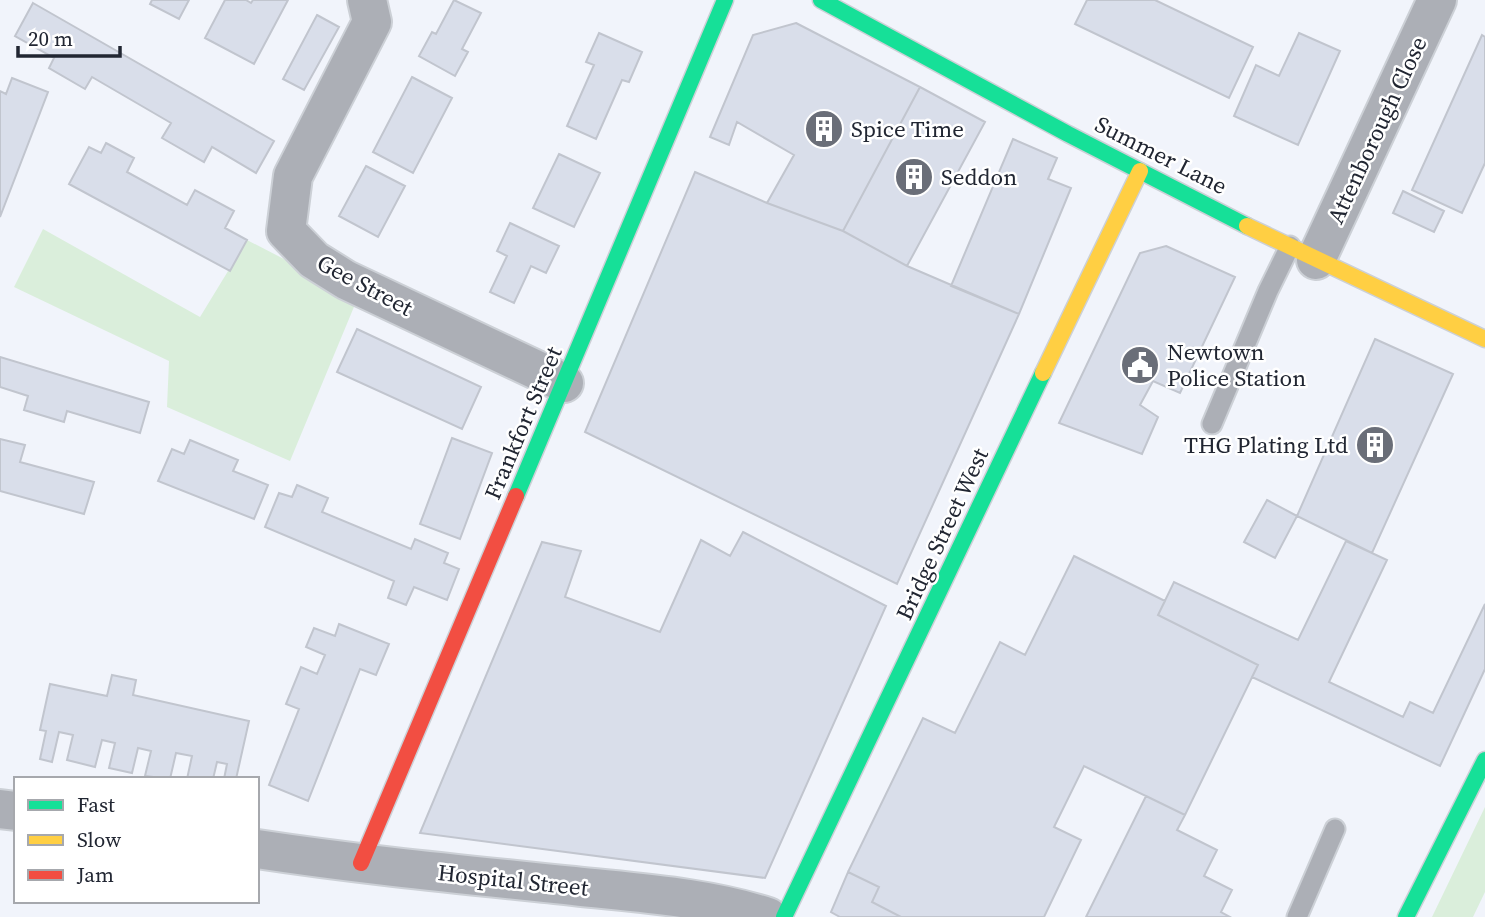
<svg xmlns="http://www.w3.org/2000/svg" width="1485" height="917" viewBox="0 0 1485 917" font-family="'Source Serif 4',serif">
<rect width="100%" height="100%" fill="#f1f4fb"/>
<path fill="#daeedb" d="M 43,229 L 200,317 L 247,240 L 282,258 L 356,302 L 290,461 L 167,407 L 169,361 L 14,287 Z
M 1485,807 L 1485,892 L 1473,917 L 1432,917 Z"/>
<path fill="#d9deea" stroke="#c1c5ce" stroke-width="2" d="M 152,0 L 189,0 L 179,19 L 150,4 Z
M 225,0 L 246,0 L 251,3 L 253,0 L 288,0 L 254,64 L 205,38 Z
M 454,0 L 481,13 L 462,49 L 468,52 L 455,76 L 419,56 L 432,32 L 436,34 Z
M 1087,0 L 1155,0 L 1253,47 L 1229,98 L 1075,24 Z
M 33,3 L 274,141 L 256,173 L 212,147 L 204,162 L 162,138 L 171,123 L 92,77 L 85,89 L 49,68 L 54,58 L 15,36 Z
M 317,15 L 339,27 L 304,90 L 283,79 Z
M 796,23 L 920,87 L 843,231 L 767,203 L 794,155 L 737,122 L 729,145 L 710,137 L 753,35 Z
M 599,33 L 642,52 L 629,82 L 622,80 L 596,139 L 567,126 L 594,65 L 586,62 Z
M 1299,33 L 1340,51 L 1298,145 L 1234,116 L 1256,65 L 1279,76 Z
M 1482,35 L 1485,37 L 1485,163 L 1462,213 L 1412,190 Z
M 412,77 L 452,98 L 413,173 L 373,152 Z
M 12,78 L 48,92 L 0,217 L 0,91 L 6,94 Z
M 920,87 L 985,122 L 907,266 L 843,231 Z
M 1013,139 L 1057,158 L 1048,179 L 1071,188 L 1019,314 L 951,286 Z
M 106,143 L 134,158 L 127,172 L 187,205 L 195,190 L 234,211 L 225,228 L 247,240 L 230,271 L 69,184 L 89,147 L 101,153 Z
M 559,154 L 600,173 L 574,227 L 533,208 Z
M 366,166 L 405,186 L 378,237 L 339,216 Z
M 695,172 L 767,203 L 843,231 L 907,266 L 1019,314 L 897,584 L 585,432 Z
M 1403,191 L 1444,211 L 1434,232 L 1393,213 Z
M 510,223 L 559,246 L 546,273 L 531,266 L 514,303 L 490,292 L 507,256 L 497,251 Z
M 1166,246 L 1235,277 L 1180,393 L 1153,381 L 1140,405 L 1158,417 L 1142,454 L 1059,423 L 1140,253 Z
M 357,329 L 481,387 L 462,429 L 337,372 Z
M 1375,339 L 1453,374 L 1372,553 L 1297,516 Z
M 0,357 L 149,402 L 140,433 L 67,411 L 64,422 L 24,410 L 28,396 L 0,387 Z
M 452,438 L 492,453 L 460,539 L 420,524 Z
M 0,439 L 25,445 L 20,462 L 94,482 L 84,514 L 0,491 Z
M 190,440 L 238,460 L 233,471 L 268,485 L 254,519 L 158,481 L 172,449 L 184,454 Z
M 297,485 L 328,498 L 322,512 L 411,549 L 415,539 L 448,553 L 444,563 L 459,569 L 447,600 L 414,587 L 406,605 L 388,598 L 394,581 L 265,527 L 279,493 L 292,497 Z
M 1267,500 L 1297,516 L 1275,558 L 1244,542 Z
M 743,532 L 886,606 L 765,878 L 420,833 L 542,542 L 581,551 L 565,597 L 660,632 L 701,540 L 730,556 Z
M 1346,541 L 1387,560 L 1329,682 L 1403,717 L 1410,702 L 1433,713 L 1485,604 L 1485,669 L 1440,766 L 1252,677 L 1258,665 L 1158,615 L 1174,582 L 1298,640 Z
M 1074,556 L 1165,601 L 1158,615 L 1258,665 L 1185,815 L 1084,766 L 1054,827 L 1081,840 L 1044,917 L 901,917 L 872,902 L 879,887 L 848,872 L 923,718 L 955,733 L 1000,642 L 1025,655 Z
M 339,624 L 389,644 L 376,675 L 360,669 L 308,801 L 269,785 L 299,709 L 286,704 L 301,667 L 317,674 L 325,655 L 306,647 L 314,628 L 335,636 Z
M 112,675 L 136,680 L 133,695 L 249,721 L 236,779 L 224,779 L 227,764 L 217,762 L 213,779 L 187,779 L 192,756 L 176,753 L 170,779 L 145,776 L 151,751 L 138,748 L 132,773 L 109,768 L 115,743 L 102,740 L 95,767 L 67,760 L 73,735 L 59,732 L 52,762 L 40,759 L 46,731 L 40,730 L 50,684 L 107,696 Z
M 1146,796 L 1185,815 L 1177,830 L 1217,850 L 1204,876 L 1232,890 L 1221,912 L 1230,917 L 1086,917 Z
M 848,872 L 879,887 L 872,902 L 901,917 L 840,917 L 831,912 Z"/>
<g fill="none" stroke-linecap="round" stroke-linejoin="round">
<defs>
<path id="lane" d="M 1212,424 L 1268,291 L 1290,246
M 1297,917 L 1335,829"/>
<path id="street" d="M 367,0 L 372,22 L 293,176 L 286,231 L 314,260 L 346,280 L 564,383
M 1316,260 L 1437,0
M 0,809 L 16,811
M 257,849 C 362,865 468,875 574,886 C 639,893 706,897 768,917"/>
<path id="fast" d="M 821,0 L 1068,134 L 1247,226
M 516,496 L 725,0
M 784,917 L 1043,373
M 1406,917 L 1485,760"/>
<path id="slow" d="M 1247,226 L 1485,339
M 1043,373 L 1140,171"/>
<path id="jam" d="M 361,863 L 516,496"/>
</defs>
<use href="#lane" stroke="#ccd0d6" stroke-width="23"/>
<use href="#street" stroke="#ccd0d6" stroke-width="42"/>
<use href="#fast" stroke="#ccd0d6" stroke-width="19"/>
<use href="#slow" stroke="#ccd0d6" stroke-width="19"/>
<use href="#jam" stroke="#ccd0d6" stroke-width="19"/>
<use href="#lane" stroke="#acafb6" stroke-width="19"/>
<use href="#street" stroke="#acafb6" stroke-width="38"/>
<use href="#fast" stroke="#16e098" stroke-width="16"/>
<use href="#slow" stroke="#ffcf43" stroke-width="16"/>
<use href="#jam" stroke="#f24e42" stroke-width="16"/>
</g>
<defs>
<symbol id="building-disc" viewBox="-11 -11 22 22"><circle r="9.5" fill="#6a6e78" stroke="#fff"/><path d="M-4-6H4V6H1V3H-1V6H-4ZM-2.5-4.3h1.7v1.8h-1.7ZM.8-4.3h1.7v1.8H.8ZM-2.5-1h1.7V.8h-1.7ZM.8-1h1.7V.8H.8Z" fill="#fff"/></symbol>
<symbol id="civic-disc" viewBox="-11 -11 22 22"><circle r="9.5" fill="#6a6e78" stroke="#fff"/><path d="M-.6-6.5H3V-4.5H.6V-3L4-1V1h2V6H-6V1h2V-1L-.6-3ZM-1.2 2.5V6h2.4V2.5Z" fill="#fff"/></symbol>
</defs>
<g fill-rule="evenodd">
<use href="#building-disc" x="802" y="107" width="44" height="44"/>
<use href="#building-disc" x="892" y="155" width="44" height="44"/>
<use href="#civic-disc" x="1118" y="343" width="44" height="44"/>
<use href="#building-disc" x="1353" y="423" width="44" height="44"/>
</g>
<g text-anchor="middle" stroke-width="5" stroke-linejoin="round" paint-order="stroke">
<g font-size="23" fill="#212632" stroke="#fff" text-anchor="start">
<text x="851" y="137">Spice Time</text>
<text x="941" y="185">Seddon</text>
<text x="1167" y="360">Newtown<tspan x="1167" dy="26">Police Station</tspan></text>
<text x="1348" y="453" text-anchor="end">THG Plating Ltd</text>
</g>
<g font-size="23" fill="#212632" stroke="#fff">
<text transform="translate(1377 130) rotate(-65)" y="8">Attenborough Close</text>
<text transform="translate(1161 155) rotate(27)" y="8">Summer Lane</text>
<text transform="translate(365 285) rotate(28)" y="8">Gee Street</text>
<text transform="translate(523 423) rotate(-67)" y="8">Frankfort Street</text>
<text transform="translate(942 534) rotate(-65)" y="8">Bridge Street West</text>
<text transform="translate(513 880) rotate(6)" y="8">Hospital Street</text>
</g>
</g>
<rect x="14" y="777" width="245" height="126" fill="#ffffff" stroke="#a6a8ad" stroke-width="2"/>
<rect x="28" y="800" width="35" height="10" fill="#16e098" stroke="#a6a8ad" stroke-width="2"/>
<text x="77" y="812" font-size="21" fill="#212632">Fast</text>
<rect x="28" y="835" width="35" height="10" fill="#ffcf43" stroke="#a6a8ad" stroke-width="2"/>
<text x="77" y="847" font-size="21" fill="#212632">Slow</text>
<rect x="28" y="870" width="35" height="10" fill="#f24e42" stroke="#a6a8ad" stroke-width="2"/>
<text x="77" y="882" font-size="21" fill="#212632">Jam</text>
<path d="M18 46v10h102v-10" fill="none" stroke="#212632" stroke-width="3.5"/>
<text x="28" y="46" font-size="21" fill="#212632" stroke="#ffffff" stroke-width="5" paint-order="stroke">20 m</text>
</svg>
